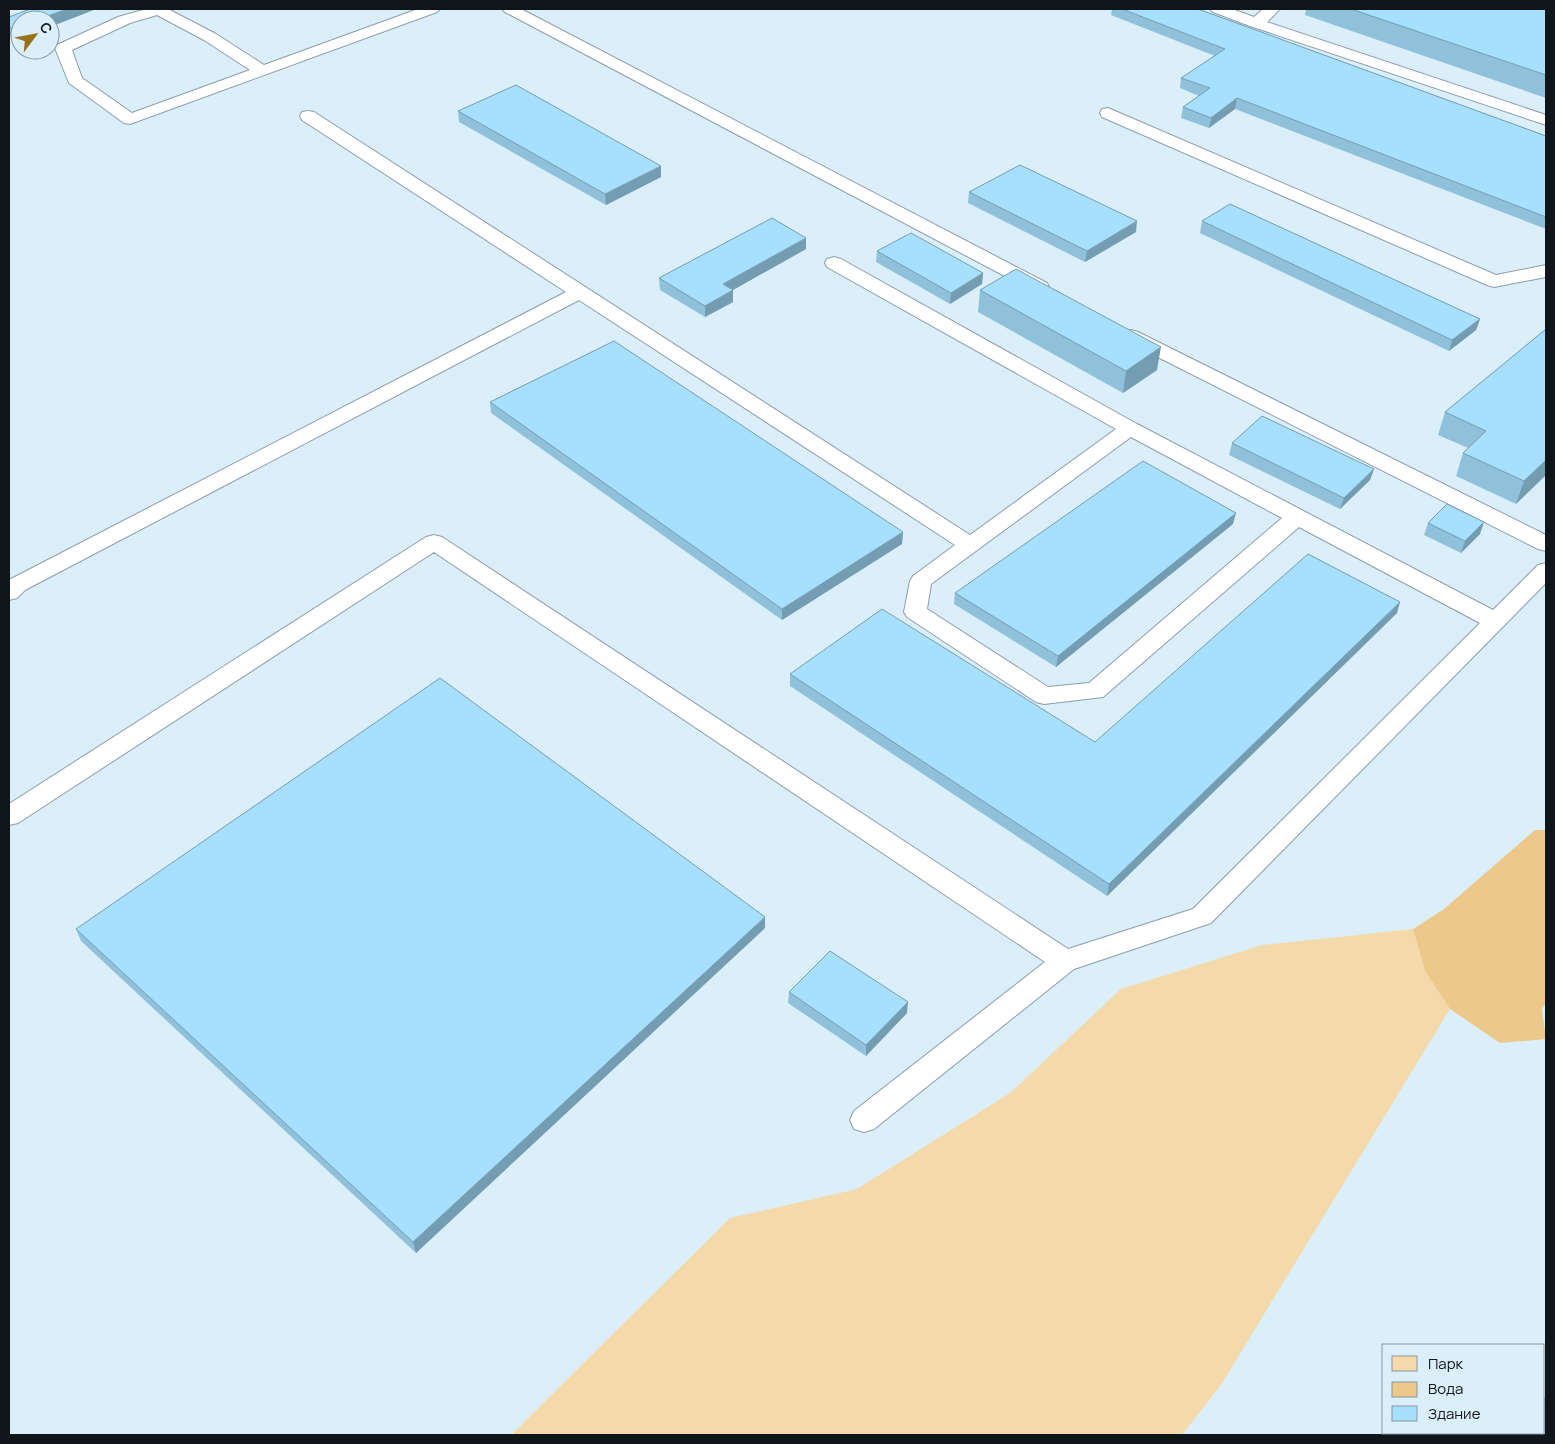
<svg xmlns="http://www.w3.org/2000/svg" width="1555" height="1444" viewBox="0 0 1555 1444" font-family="Manrope,sans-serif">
<rect width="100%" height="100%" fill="#dbeffa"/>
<path fill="#f4daab" d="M 1413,929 L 1425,971 L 1450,1009 L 1221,1385 L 1182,1435 L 511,1435 L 730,1218 L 857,1189 L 1010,1093 L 1121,989 L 1262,945 Z"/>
<path fill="#ecc98a" d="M 1535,830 L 1546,830 L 1546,1003 L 1542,1009 L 1546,1039 L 1500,1043 L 1450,1009 L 1425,971 L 1413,929 L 1444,909 Z"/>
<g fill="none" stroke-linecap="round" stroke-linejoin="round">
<defs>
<path id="service" d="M 146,9 L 168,9 L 216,34 L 264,65 L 418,9 L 440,9 L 437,12 L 130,124 L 124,123 L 69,83 L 55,48 L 57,45 L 118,17 ZM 157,15 L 204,40 L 250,70 L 132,113 L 82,78 L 72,50 L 130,23 Z
M 502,9 L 521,9 L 1047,283 L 1049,287 L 1047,291 L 1040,293 L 1033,291 L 505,12 Z
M 1210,9 L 1232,9 L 1254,17 L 1263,9 L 1280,9 L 1267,22 L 1546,115 L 1546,125 L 1250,26 L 1213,12 Z
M 1108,108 L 1496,275 L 1546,265 L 1546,277 L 1494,287 L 1487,285 L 1102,117 L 1100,113 L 1102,109 Z
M 308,111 L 314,112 L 970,535 L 1116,429 L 827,267 L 825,263 L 827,259 L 834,257 L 841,259 L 1137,424 L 1493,610 L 1538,565 L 1546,563 L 1546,583 L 1211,923 L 1074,969 L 874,1129 L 864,1132 L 854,1129 L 850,1120 L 854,1111 L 1045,962 L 434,552 L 18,823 L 9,825 L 9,804 L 426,537 L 434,535 L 442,537 L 1068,949 L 1193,909 L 1480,623 L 1299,527 L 1103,697 L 1044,704 L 1036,702 L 907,617 L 904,612 L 910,581 L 913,576 L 955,545 L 579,300 L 25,590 L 17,598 L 9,600 L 9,580 L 566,292 L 302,120 L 300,116 L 302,112 ZM 1131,437 L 1282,518 L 1089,683 L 1048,687 L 927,609 L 931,584 Z
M 1131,330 L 1138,332 L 1546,535 L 1546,551 L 1538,549 L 1124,340 L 1121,336 L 1124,332 Z"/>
</defs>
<use href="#service" stroke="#8b9da8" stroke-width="2"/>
<use href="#service" fill="#fff" fill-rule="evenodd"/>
</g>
<path fill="#90c1db" d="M 30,9 L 96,9 L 16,40 L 9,35 L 9,17 Z
M 1112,9 L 1198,9 L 1546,136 L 1546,229 L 1235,109 L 1209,128 L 1181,118 L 1183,107 L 1199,96 L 1180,88 L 1181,78 L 1215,56 L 1111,15 Z
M 1306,9 L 1546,9 L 1546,98 L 1305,15 Z
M 458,111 L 661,177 L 606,205 L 459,122 Z
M 969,192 L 1136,232 L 1085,262 L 968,203 Z
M 1202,221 L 1480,319 L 1476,330 L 1449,351 L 1200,233 Z
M 806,249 L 733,290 L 733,302 L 705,317 L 660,290 L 659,278 Z
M 877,251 L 983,273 L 982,284 L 950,304 L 876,262 Z
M 980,290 L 1157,370 L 1123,393 L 978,312 Z
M 1546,329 L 1546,475 L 1516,504 L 1456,476 L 1463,453 L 1468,448 L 1438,435 L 1445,412 Z
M 490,402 L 903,532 L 902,544 L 782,620 L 491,413 Z
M 1232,443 L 1374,469 L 1370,480 L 1340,509 L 1229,455 Z
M 1428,523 L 1480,534 L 1461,553 L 1424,535 Z
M 1233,524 L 1056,667 L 954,604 L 955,593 Z
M 1397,613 L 1107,896 L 790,686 L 790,674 L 1095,742 Z
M 765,917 L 765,928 L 416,1253 L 81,941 L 76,929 Z
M 789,992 L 907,1013 L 866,1056 L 788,1003 Z
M 1546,1394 L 1546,1435 L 1524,1435 L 1526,1433 L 1544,1433 L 1544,1398 Z"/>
<path fill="#759db2" d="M 67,9 L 96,9 L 50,27 L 50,20 L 37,20 Z
M 20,27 L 20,38 L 16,40 L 13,29 Z
M 1237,98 L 1235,109 L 1209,128 L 1211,118 Z
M 661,166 L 661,177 L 606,205 L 605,194 Z
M 1137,221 L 1136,232 L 1085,262 L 1087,251 Z
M 806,238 L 806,249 L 733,290 L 733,302 L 705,317 L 705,306 L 723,284 Z
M 983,273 L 982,284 L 950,304 L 951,293 Z
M 1480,319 L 1476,330 L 1449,351 L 1452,340 Z
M 1161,347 L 1157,370 L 1123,393 L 1126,371 Z
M 1546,460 L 1546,475 L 1516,504 L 1524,481 Z
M 1374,469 L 1370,480 L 1340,509 L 1344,498 Z
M 1236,513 L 1233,524 L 1056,667 L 1058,656 Z
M 1484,522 L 1480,534 L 1461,553 L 1465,541 Z
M 903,532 L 902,544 L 782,620 L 782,609 Z
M 1400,602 L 1397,613 L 1107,896 L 1109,884 Z
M 765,917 L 765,928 L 416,1253 L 413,1242 Z
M 908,1002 L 907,1013 L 866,1056 L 866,1045 Z"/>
<path fill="#a7e0ff" stroke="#759db2" d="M 30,9 L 67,9 L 37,20 L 20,20 L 20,27 L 13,29 L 9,27 L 9,17 Z
M 1122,9 L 1198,9 L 1546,136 L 1546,217 L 1237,98 L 1211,118 L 1183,107 L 1210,88 L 1181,78 L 1225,49 Z
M 1351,9 L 1546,9 L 1546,75 Z
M 516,85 L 661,166 L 605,194 L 458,111 Z
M 1020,165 L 1137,221 L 1087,251 L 969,192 Z
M 1230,204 L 1480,319 L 1452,340 L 1202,221 Z
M 772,218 L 806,238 L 723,284 L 733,290 L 705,306 L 659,278 Z
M 911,233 L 983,273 L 951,293 L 877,251 Z
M 1016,269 L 1161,347 L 1126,371 L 980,290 Z
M 1546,329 L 1546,460 L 1524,481 L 1463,453 L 1486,431 L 1445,412 Z
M 614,341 L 903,532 L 782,609 L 490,402 Z
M 1262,416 L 1374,469 L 1344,498 L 1232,443 Z
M 1143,461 L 1236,513 L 1058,656 L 955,593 Z
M 1447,504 L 1484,522 L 1465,541 L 1428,523 Z
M 1308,554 L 1400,602 L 1109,884 L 790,674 L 882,609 L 1095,742 Z
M 440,678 L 765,917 L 413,1242 L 76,929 Z
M 830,951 L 908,1002 L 866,1045 L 789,992 Z
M 1546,1397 L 1546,1435 L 1542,1433 L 1544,1433 L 1544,1402 Z"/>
<rect width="1555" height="1444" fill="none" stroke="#0f161a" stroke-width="20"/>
<rect x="1382" y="1344" width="162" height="90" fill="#dbeffa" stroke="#8998a0"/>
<rect x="1392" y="1356" width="25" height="15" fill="#f4daab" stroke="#8998a0"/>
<text x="1428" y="1369" font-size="15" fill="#0f161a">Парк</text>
<rect x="1392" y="1382" width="25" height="15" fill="#ecc98a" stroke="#8998a0"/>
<text x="1428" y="1394" font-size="15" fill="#0f161a">Вода</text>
<rect x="1392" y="1406" width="25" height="15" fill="#a7e0ff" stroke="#8998a0"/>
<text x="1428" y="1419" font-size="15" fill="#0f161a">Здание</text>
<g transform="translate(35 35) rotate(58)"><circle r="24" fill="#dbeffa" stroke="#8998a0"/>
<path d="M0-4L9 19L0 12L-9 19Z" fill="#98711c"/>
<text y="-8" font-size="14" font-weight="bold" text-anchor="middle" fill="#0f161a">С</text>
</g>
</svg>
